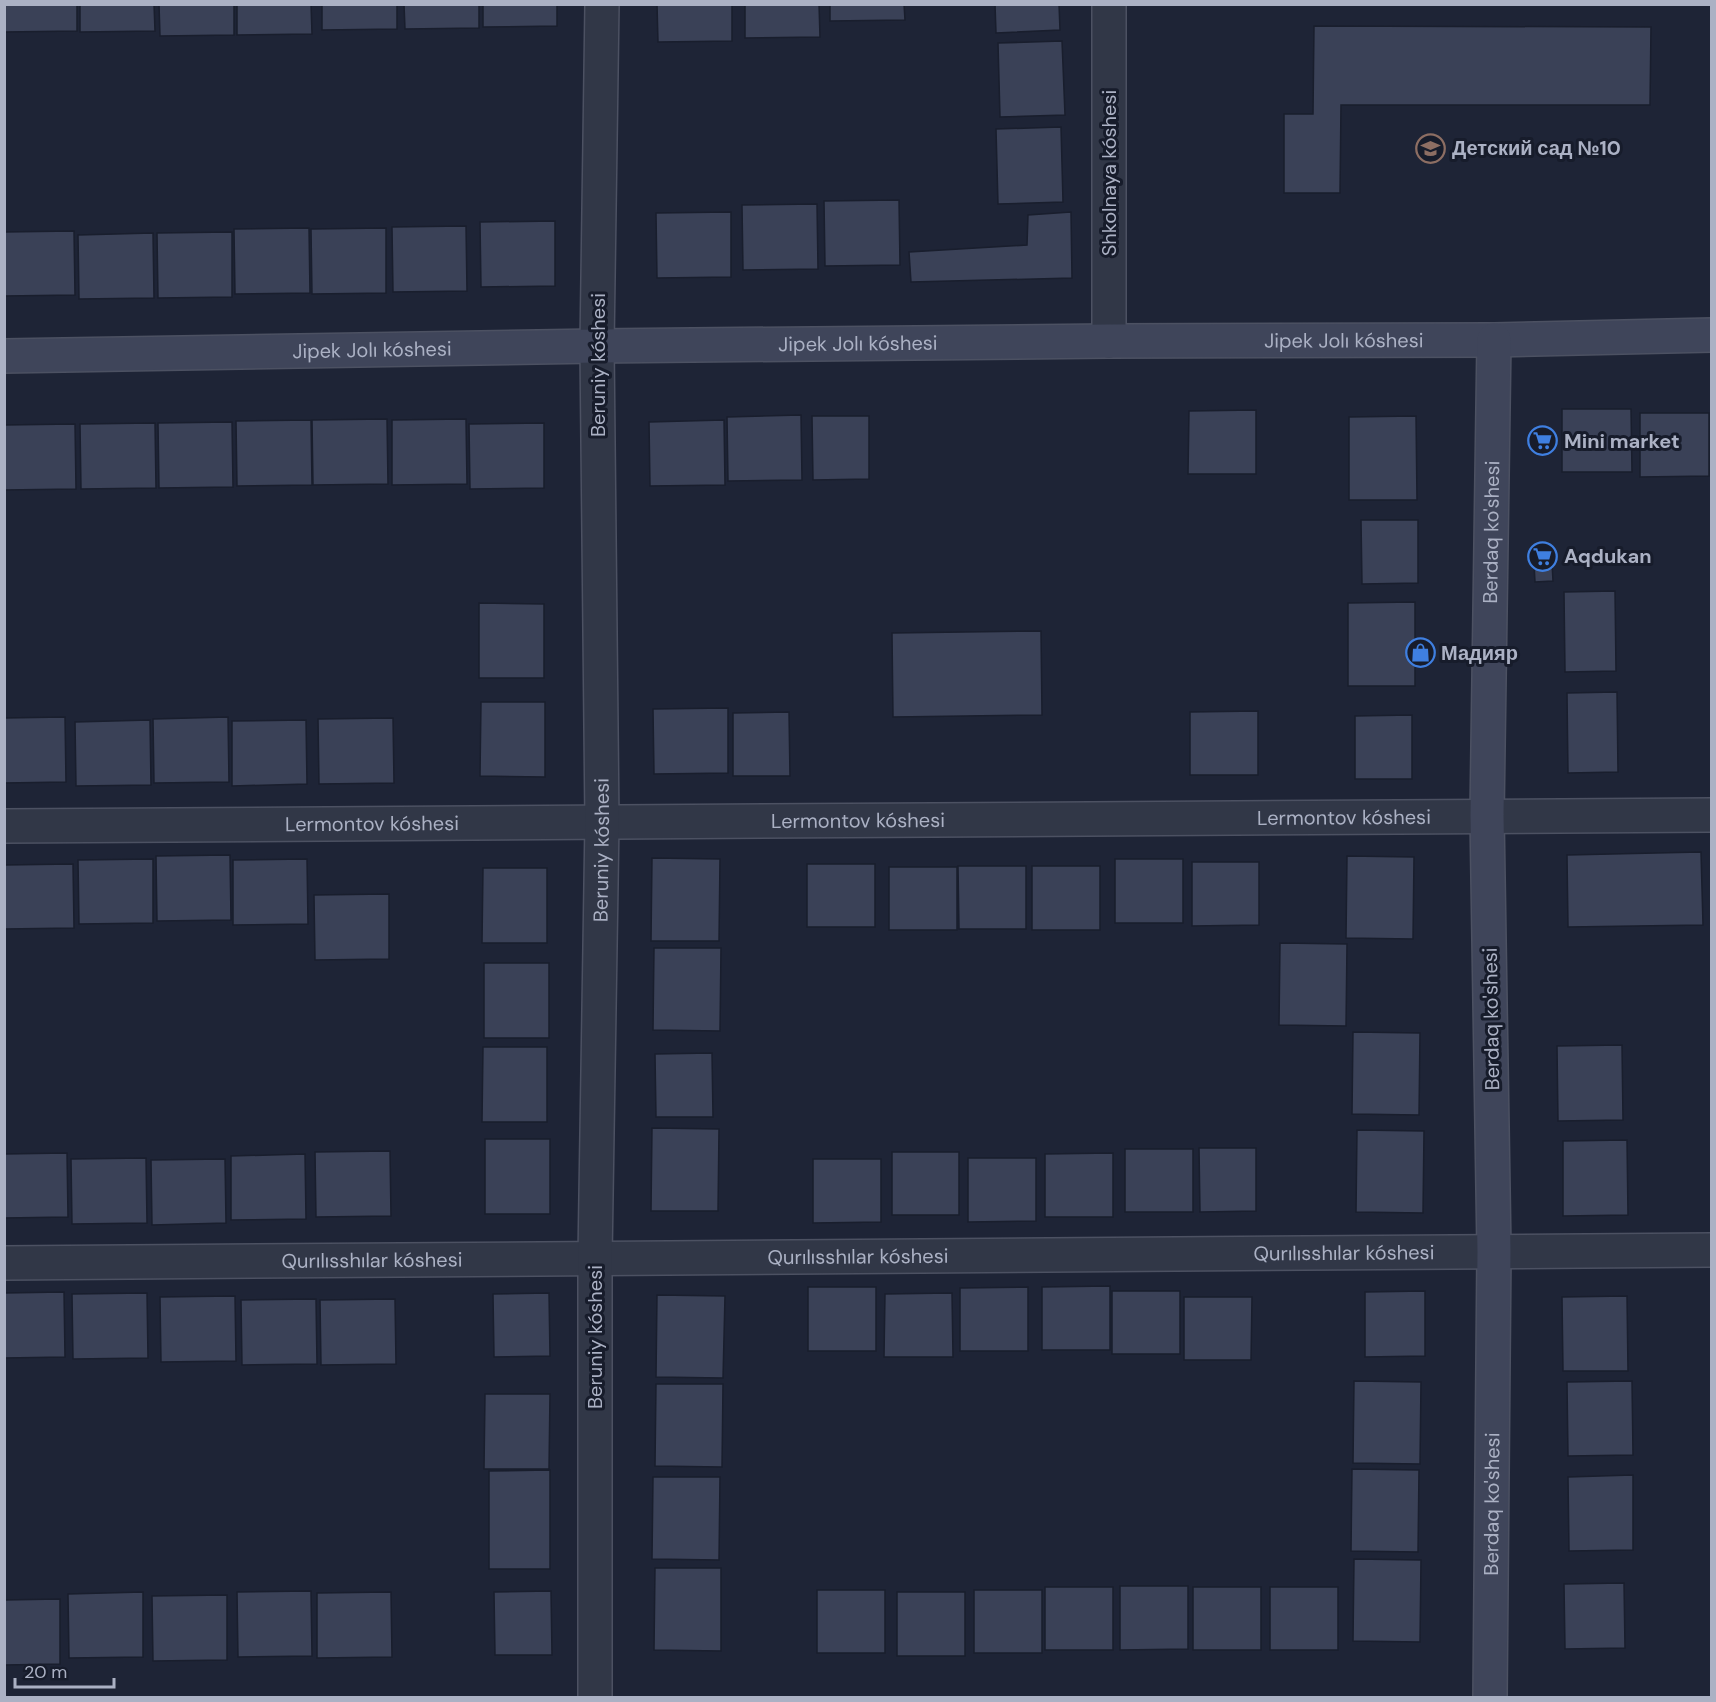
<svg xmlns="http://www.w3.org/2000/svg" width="1716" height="1702" viewBox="0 0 1716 1702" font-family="'DM Sans',sans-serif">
<rect width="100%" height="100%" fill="#1e2436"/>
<path fill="#3a4157" stroke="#191e2d" stroke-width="1.5" d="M 4,4 L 77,4 L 77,31 L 4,32 Z
M 80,4 L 154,4 L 155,31 L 80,32 Z
M 159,4 L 234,4 L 234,35 L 160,36 Z
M 237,4 L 311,4 L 312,34 L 237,35 Z
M 322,4 L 397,4 L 397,29 L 322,30 Z
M 404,4 L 479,4 L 479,28 L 405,29 Z
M 483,4 L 557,4 L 557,26 L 483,27 Z
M 657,4 L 732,4 L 732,41 L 658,42 Z
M 745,4 L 819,4 L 820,37 L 745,38 Z
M 830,4 L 904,4 L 905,20 L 830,21 Z
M 995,4 L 1059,4 L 1060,30 L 996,33 Z
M 1314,26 L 1651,27 L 1650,105 L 1341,105 L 1340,193 L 1284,193 L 1284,114 L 1313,114 Z
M 1062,41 L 1065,115 L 1000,117 L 998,43 Z
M 1061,127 L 1063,202 L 998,204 L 996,129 Z
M 899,200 L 900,265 L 825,266 L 824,201 Z
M 817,204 L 818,269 L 743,270 L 742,205 Z
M 731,212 L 731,277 L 657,278 L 656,213 Z
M 1071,212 L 1072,278 L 911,282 L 909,252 L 1027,245 L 1028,215 Z
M 555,221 L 555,286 L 481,287 L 480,222 Z
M 466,226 L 467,291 L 393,292 L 392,227 Z
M 309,228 L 310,293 L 235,294 L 234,229 Z
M 386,228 L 386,293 L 312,294 L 311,229 Z
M 74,231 L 75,295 L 4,296 L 4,232 Z
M 232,232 L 232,297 L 158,298 L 157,233 Z
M 153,233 L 154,298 L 79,299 L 78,235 Z
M 1562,409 L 1631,409 L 1632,472 L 1562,472 Z
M 1256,410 L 1256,474 L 1188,474 L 1189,411 Z
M 1640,413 L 1709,413 L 1709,476 L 1640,477 Z
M 801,415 L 802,480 L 728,481 L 727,417 Z
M 812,416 L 869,416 L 869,479 L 813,480 Z
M 1416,416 L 1417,500 L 1349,500 L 1349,417 Z
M 387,419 L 388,484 L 313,485 L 312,420 Z
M 466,419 L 467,484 L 392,485 L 392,420 Z
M 311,420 L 312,485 L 237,486 L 236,421 Z
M 724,420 L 725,485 L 650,486 L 649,422 Z
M 232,422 L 233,487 L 159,488 L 158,423 Z
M 155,423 L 156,488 L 81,489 L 80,424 Z
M 544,423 L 544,488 L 470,489 L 469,424 Z
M 75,424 L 76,489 L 4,490 L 4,425 Z
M 1361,520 L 1418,520 L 1418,583 L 1362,584 Z
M 1551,545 L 1553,581 L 1535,582 L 1533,546 Z
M 1615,591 L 1616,671 L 1565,672 L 1564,592 Z
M 1415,602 L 1415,686 L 1348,686 L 1348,603 Z
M 479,603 L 544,604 L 544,678 L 479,678 Z
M 1041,631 L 1042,715 L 893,717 L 892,633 Z
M 1617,692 L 1618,772 L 1568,773 L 1567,693 Z
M 481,702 L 545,702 L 545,777 L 480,776 Z
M 728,708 L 728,773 L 654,774 L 653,709 Z
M 1258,711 L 1258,775 L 1190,775 L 1190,712 Z
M 789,712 L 790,776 L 733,776 L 733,713 Z
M 1412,715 L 1412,779 L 1355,779 L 1355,716 Z
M 65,717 L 66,782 L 4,783 L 4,718 Z
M 228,717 L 229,782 L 154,783 L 153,719 Z
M 393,718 L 394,783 L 319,784 L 318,719 Z
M 150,720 L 151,785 L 76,786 L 75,722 Z
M 306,720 L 307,784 L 232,786 L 232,721 Z
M 1701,852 L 1703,925 L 1568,927 L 1567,855 Z
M 230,855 L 231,920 L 157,921 L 156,856 Z
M 1347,856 L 1414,857 L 1413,939 L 1346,938 Z
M 652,858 L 720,859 L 719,941 L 651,941 Z
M 153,859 L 153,923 L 79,924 L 78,860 Z
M 307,859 L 308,924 L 233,925 L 233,860 Z
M 1115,859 L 1183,859 L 1183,923 L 1115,923 Z
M 1192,862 L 1259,862 L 1259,925 L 1192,926 Z
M 73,864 L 74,928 L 4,929 L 4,865 Z
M 807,864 L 875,864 L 875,927 L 807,927 Z
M 958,866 L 1026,866 L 1026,929 L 959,929 Z
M 1032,866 L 1100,866 L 1100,930 L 1032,930 Z
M 889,867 L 957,867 L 957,930 L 889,930 Z
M 483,868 L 547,868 L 547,943 L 482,943 Z
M 389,894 L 389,959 L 315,960 L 314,895 Z
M 1280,943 L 1347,944 L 1346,1026 L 1279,1025 Z
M 654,948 L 721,948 L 720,1031 L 653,1030 Z
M 484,963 L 549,963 L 549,1038 L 484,1038 Z
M 1353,1032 L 1420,1033 L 1419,1115 L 1352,1114 Z
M 1622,1045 L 1623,1120 L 1558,1121 L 1557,1046 Z
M 483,1047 L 547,1047 L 547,1122 L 482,1122 Z
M 712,1053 L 713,1117 L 656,1117 L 655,1054 Z
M 652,1128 L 719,1129 L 718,1211 L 651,1211 Z
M 1357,1130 L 1424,1131 L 1423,1213 L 1356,1212 Z
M 485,1139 L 550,1139 L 550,1214 L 485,1214 Z
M 1627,1140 L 1628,1215 L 1563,1216 L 1563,1141 Z
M 1199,1148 L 1256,1148 L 1256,1211 L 1200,1212 Z
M 1125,1149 L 1193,1149 L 1193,1212 L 1125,1212 Z
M 390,1151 L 391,1216 L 316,1217 L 315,1152 Z
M 892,1152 L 959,1152 L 959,1215 L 892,1215 Z
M 67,1153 L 68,1217 L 4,1218 L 4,1154 Z
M 1113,1153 L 1113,1217 L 1045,1217 L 1045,1154 Z
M 305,1154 L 306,1219 L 231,1220 L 231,1156 Z
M 146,1158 L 147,1223 L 72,1224 L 71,1159 Z
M 968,1158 L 1036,1158 L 1036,1221 L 968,1222 Z
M 225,1159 L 226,1223 L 152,1225 L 151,1160 Z
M 813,1159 L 881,1159 L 881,1222 L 813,1223 Z
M 1110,1286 L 1110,1350 L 1042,1350 L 1042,1287 Z
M 808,1287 L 876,1287 L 876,1351 L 808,1351 Z
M 1028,1287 L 1028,1351 L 960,1351 L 960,1288 Z
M 1112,1291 L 1180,1291 L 1180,1354 L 1112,1354 Z
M 1425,1291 L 1425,1356 L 1365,1357 L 1365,1292 Z
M 64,1292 L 65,1357 L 4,1358 L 4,1293 Z
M 147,1293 L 148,1358 L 73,1359 L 72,1294 Z
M 549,1293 L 550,1356 L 494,1357 L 493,1294 Z
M 952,1293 L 953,1357 L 884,1357 L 885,1294 Z
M 657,1295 L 725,1296 L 723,1378 L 656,1377 Z
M 235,1296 L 236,1361 L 161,1362 L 160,1297 Z
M 1627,1296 L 1628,1371 L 1563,1371 L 1562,1297 Z
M 1184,1297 L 1252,1297 L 1251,1360 L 1184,1360 Z
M 316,1299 L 317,1364 L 242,1365 L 241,1300 Z
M 395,1299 L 396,1364 L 321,1365 L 320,1300 Z
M 1354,1381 L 1421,1382 L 1420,1464 L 1353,1463 Z
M 1632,1381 L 1633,1455 L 1568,1456 L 1567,1382 Z
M 656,1384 L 723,1384 L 722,1467 L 655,1466 Z
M 485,1394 L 550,1394 L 549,1469 L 484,1469 Z
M 1352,1469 L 1419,1470 L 1418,1552 L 1351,1551 Z
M 550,1470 L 550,1569 L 489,1569 L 489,1471 Z
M 1633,1475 L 1633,1550 L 1569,1551 L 1568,1477 Z
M 653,1477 L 720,1477 L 719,1560 L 652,1559 Z
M 1354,1559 L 1421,1560 L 1420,1642 L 1353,1641 Z
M 655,1568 L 721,1568 L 721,1651 L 654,1650 Z
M 1624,1583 L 1625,1648 L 1565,1649 L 1564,1584 Z
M 1120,1586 L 1188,1586 L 1188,1649 L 1120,1650 Z
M 1045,1587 L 1113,1587 L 1113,1650 L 1045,1650 Z
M 1193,1587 L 1261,1587 L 1261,1650 L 1193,1650 Z
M 1270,1587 L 1338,1587 L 1338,1650 L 1270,1650 Z
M 817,1590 L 885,1590 L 885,1653 L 817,1653 Z
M 974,1590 L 1042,1590 L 1042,1653 L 974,1653 Z
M 311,1591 L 312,1656 L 238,1657 L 237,1592 Z
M 551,1591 L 552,1655 L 495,1655 L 494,1592 Z
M 143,1592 L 143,1657 L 69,1658 L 68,1594 Z
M 391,1592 L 392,1657 L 317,1658 L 317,1593 Z
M 897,1592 L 965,1592 L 965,1656 L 897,1656 Z
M 227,1595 L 227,1660 L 153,1661 L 152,1596 Z
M 60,1599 L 60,1664 L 4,1665 L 4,1600 Z"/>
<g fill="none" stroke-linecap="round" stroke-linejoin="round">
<defs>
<g id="street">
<path d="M 1109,341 L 1109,4"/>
<path id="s1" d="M 4,826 L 1712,815"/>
<path id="s2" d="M 4,1263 L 1712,1250"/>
<path id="s3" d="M 595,1698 L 595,1258 L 602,822 L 597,346 L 602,4"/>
</g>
<g id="secondary">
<path id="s4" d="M 4,356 L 597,346 L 1109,341 L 1494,340 L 1712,335"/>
<path id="s5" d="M 1490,1698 L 1494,1251 L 1487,815 L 1494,340"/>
</g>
</defs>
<use href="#street" stroke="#4c5162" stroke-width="36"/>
<use href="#secondary" stroke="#4c5162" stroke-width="36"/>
<use href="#street" stroke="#313747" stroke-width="33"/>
<use href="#secondary" stroke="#3f455a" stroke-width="33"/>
</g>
<defs>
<symbol id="school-ring" viewBox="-11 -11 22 22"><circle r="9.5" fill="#171c2b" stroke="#8d6e63" stroke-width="1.5"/><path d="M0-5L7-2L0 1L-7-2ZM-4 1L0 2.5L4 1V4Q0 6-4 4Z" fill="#8d6e63"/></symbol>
<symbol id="supermarket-ring" viewBox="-11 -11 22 22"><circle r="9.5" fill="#171c2b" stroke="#3f7fe0" stroke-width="1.5"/><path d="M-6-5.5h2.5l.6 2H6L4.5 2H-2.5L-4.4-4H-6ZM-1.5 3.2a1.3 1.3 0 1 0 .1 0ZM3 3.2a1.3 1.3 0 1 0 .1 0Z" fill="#3f7fe0"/></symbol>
<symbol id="shop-ring" viewBox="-11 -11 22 22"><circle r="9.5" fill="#171c2b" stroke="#3f7fe0" stroke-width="1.5"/><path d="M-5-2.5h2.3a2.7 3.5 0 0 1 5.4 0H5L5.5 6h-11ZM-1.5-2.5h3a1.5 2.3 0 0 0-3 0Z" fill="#3f7fe0"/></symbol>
</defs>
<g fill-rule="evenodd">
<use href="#school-ring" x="1414" y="132" width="33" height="33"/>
<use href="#supermarket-ring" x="1526" y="424" width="33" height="33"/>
<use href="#supermarket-ring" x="1526" y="540" width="33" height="33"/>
<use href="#shop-ring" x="1404" y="636" width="33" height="33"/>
</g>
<g text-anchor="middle" stroke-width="6" stroke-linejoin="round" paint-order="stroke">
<g font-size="20" font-weight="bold" fill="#abb1c4" stroke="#171c2b" text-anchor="start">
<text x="1452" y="155">Детский сад №10</text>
<text x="1564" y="448">Mini market</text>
<text x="1564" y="563">Aqdukan</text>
<text x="1441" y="660">Мадияр</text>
</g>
<g font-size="20" fill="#abb1c4" stroke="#171c2b">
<text transform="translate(1109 173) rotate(-90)" y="7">Shkolnaya kóshesi</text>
<text dy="7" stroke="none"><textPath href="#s4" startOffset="1340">Jipek Jolı kóshesi</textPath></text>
<text dy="7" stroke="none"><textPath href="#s4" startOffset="854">Jipek Jolı kóshesi</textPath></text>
<text dy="7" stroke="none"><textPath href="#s4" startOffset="368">Jipek Jolı kóshesi</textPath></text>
<text transform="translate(598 365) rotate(-90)" y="7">Beruniy kóshesi</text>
<text dy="7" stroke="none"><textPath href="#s5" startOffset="1166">Berdaq ko'shesi</textPath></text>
<text dy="7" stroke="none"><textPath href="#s1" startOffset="1340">Lermontov kóshesi</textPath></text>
<text dy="7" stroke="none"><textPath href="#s1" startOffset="854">Lermontov kóshesi</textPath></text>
<text dy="7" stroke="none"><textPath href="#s1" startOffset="368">Lermontov kóshesi</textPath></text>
<text dy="7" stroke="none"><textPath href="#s3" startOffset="848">Beruniy kóshesi</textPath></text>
<text transform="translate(1491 1019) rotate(-91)" y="7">Berdaq ko'shesi</text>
<text dy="7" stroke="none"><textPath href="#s2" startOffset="1340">Qurılısshılar kóshesi</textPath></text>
<text dy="7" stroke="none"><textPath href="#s2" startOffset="854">Qurılısshılar kóshesi</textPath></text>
<text dy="7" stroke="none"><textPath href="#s2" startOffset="368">Qurılısshılar kóshesi</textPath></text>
<text transform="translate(595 1337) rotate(-90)" y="7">Beruniy kóshesi</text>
<text dy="7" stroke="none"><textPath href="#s5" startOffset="194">Berdaq ko'shesi</textPath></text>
</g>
</g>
<rect width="1716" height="1702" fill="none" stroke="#abb1c4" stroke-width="12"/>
<path d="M15 1678v9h99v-9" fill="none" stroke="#abb1c4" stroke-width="3"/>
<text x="24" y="1678" font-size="18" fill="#abb1c4" stroke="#171c2b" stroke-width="4.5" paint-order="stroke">20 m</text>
</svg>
